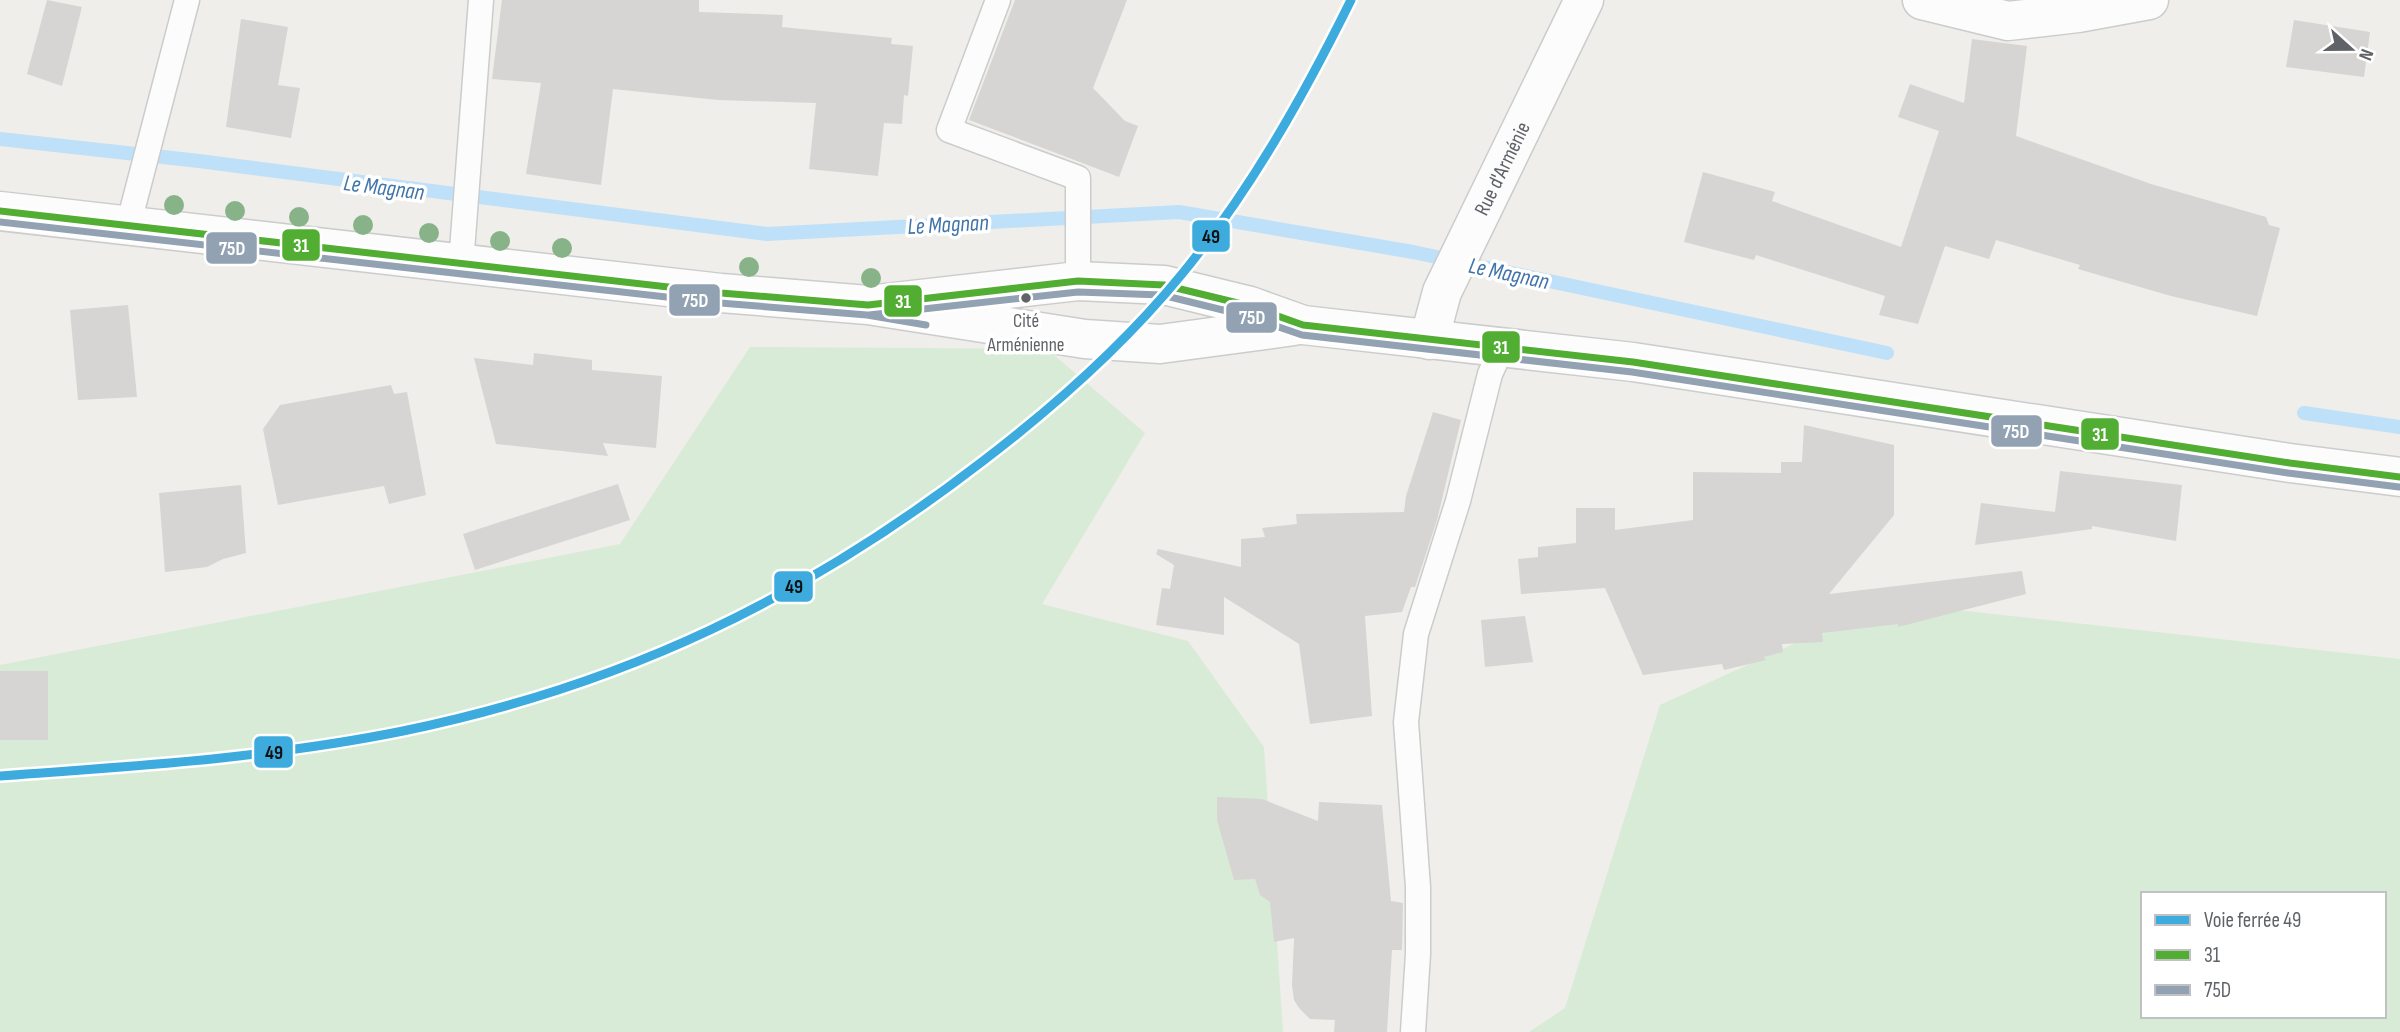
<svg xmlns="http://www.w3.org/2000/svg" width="2400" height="1032" viewBox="0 0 2400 1032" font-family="'Sofia Sans Condensed',sans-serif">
<rect width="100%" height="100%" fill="#efeeea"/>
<path fill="#d8ebd6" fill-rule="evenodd" d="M 750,347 L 1047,349 L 1145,433 L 1042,604 L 1188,641 L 1264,747 L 1283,1032 L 0,1032 L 0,665 L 620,544 Z
M 1885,602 L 2400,659 L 2400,1032 L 1529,1032 L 1565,1008 L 1660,705 ZM 2143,894 L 2384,894 L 2384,1016 L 2143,1016 Z"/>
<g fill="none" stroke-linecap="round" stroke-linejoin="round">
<path stroke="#bfe0f9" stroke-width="14" d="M 0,139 L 199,161 L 767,234 L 1179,212 L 1413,252 L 1887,353
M 2304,413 L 2400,427"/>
</g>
<path fill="#d6d5d3" d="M 47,0 L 82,7 L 62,86 L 27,74 Z
M 502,0 L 699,0 L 699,12 L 783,15 L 782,27 L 892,38 L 891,44 L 913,46 L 908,96 L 904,95 L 902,124 L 884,123 L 878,176 L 809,169 L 816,103 L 718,100 L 613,89 L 601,185 L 526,174 L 541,83 L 492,79 Z
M 1015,0 L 1127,0 L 1093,88 L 1125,121 L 1138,126 L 1119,177 L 969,120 Z
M 241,19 L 288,27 L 278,85 L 300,88 L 291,138 L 226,127 Z
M 2294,20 L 2370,32 L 2364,77 L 2286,67 Z
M 1972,39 L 2027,46 L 2016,136 L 2151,184 L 2266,217 L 2269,225 L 2280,228 L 2257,316 L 2171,296 L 2078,269 L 2080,265 L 1996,240 L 1989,259 L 1945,246 L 1918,324 L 1879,315 L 1885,296 L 1756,255 L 1754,260 L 1684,242 L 1703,172 L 1775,192 L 1772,201 L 1901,247 L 1939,131 L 1898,117 L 1910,84 L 1964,103 Z
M 128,305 L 137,397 L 78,400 L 70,310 Z
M 534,353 L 592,360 L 592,370 L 662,376 L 656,448 L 603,443 L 608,456 L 496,444 L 474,358 L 533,365 Z
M 391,385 L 394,394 L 407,392 L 426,495 L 389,504 L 384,486 L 278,505 L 263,429 L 280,405 Z
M 1433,412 L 1461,420 L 1437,520 L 1415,587 L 1411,587 L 1402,612 L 1365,616 L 1372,716 L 1310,724 L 1299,644 L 1224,597 L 1224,635 L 1156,625 L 1162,588 L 1170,589 L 1174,565 L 1156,554 L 1158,549 L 1241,567 L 1241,539 L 1265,537 L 1262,528 L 1297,524 L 1296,514 L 1404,512 L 1406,496 Z
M 1804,425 L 1894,445 L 1894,515 L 1829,594 L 2022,571 L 2026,594 L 1898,627 L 1898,624 L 1822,633 L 1823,642 L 1782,644 L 1783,652 L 1764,657 L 1766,660 L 1724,670 L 1722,664 L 1643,675 L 1605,588 L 1521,594 L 1518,559 L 1538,557 L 1538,547 L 1576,543 L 1576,508 L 1615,508 L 1615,530 L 1693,520 L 1693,472 L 1781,473 L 1781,462 L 1802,462 Z
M 2060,471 L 2182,485 L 2176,541 L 2092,526 L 2092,529 L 1975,545 L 1981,503 L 2055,512 Z
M 618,484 L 630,520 L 475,570 L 463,534 Z
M 241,485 L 246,553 L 223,559 L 207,567 L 165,572 L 159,493 Z
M 1525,616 L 1533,662 L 1485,667 L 1481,620 Z
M 0,671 L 48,671 L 48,740 L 0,740 Z
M 1217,797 L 1262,799 L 1318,821 L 1319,802 L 1382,805 L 1391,901 L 1403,903 L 1402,950 L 1392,950 L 1387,1032 L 1334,1032 L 1335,1020 L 1310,1019 L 1299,1008 L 1294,1000 L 1292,985 L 1294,938 L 1274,942 L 1270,902 L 1260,895 L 1255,879 L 1234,880 L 1217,820 Z"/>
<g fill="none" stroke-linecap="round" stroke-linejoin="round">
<defs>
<path id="service" d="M 998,0 L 949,130 L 1078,178 L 1078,281
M 128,226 L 187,0
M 461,264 L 481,0
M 1413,1032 L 1418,954 L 1418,887 L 1406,722 L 1416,634 L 1458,501 L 1490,374 L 1502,348"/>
<g id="minor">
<path d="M 1922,0 L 2008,21 L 2078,13 L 2149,0"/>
<path id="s1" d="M 1429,340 L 1442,292 L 1584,0"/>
</g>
<path id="tertiary" d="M 0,211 L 721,293 L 868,305 L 1085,339 L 1160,344 L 1294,326
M 868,305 L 1078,281 L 1164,285 L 1250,306 L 1303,325 L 1633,362 L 2290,463 L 2400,477"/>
</defs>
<use href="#service" stroke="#cbcccc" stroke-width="27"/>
<use href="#minor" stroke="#cbcccc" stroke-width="41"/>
<use href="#tertiary" stroke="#cbcccc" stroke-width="41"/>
<use href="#service" stroke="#fdfcfc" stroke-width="24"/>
<use href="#minor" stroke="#fdfcfc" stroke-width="38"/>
<use href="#tertiary" stroke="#fdfcfc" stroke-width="38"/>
<defs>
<path id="bus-1" d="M 0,211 L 721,293 L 868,305 L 1078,281 L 1164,285 L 1250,306 L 1303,325 L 1633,362 L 2290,463 L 2400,477"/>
<path id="bus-2" d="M 0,222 L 720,303 L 867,315 L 926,325
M 869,315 L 1078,292 L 1162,295 L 1247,316 L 1302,335 L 1632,372 L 2288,473 L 2399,487"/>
</defs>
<use href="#bus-1" stroke="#fff" stroke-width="12"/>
<use href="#bus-2" stroke="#fff" stroke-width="12"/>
<use href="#bus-1" stroke="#52ae32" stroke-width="7"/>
<use href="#bus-2" stroke="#92a2b3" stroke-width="7"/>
<defs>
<path id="rail-1" d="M 0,776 C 135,766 270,758 403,731 C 625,685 804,599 983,461 C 1055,406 1124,345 1182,274 C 1250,191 1303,97 1351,0"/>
</defs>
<use href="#rail-1" stroke="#fff" stroke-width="14"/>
<use href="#rail-1" stroke="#3dabde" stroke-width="9"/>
</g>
<g fill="#88b388">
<circle cx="174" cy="205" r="10"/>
<circle cx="235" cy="211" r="10"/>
<circle cx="299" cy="217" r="10"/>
<circle cx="363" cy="225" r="10"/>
<circle cx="429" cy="233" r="10"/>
<circle cx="500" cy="241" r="10"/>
<circle cx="562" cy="248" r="10"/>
<circle cx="749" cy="267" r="10"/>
<circle cx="871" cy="278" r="10"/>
</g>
<circle fill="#5f6368" stroke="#fff" stroke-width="2.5" cx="1026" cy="298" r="6"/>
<g text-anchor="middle" stroke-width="7" stroke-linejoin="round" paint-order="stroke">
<g font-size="19" fill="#5f6368" stroke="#fff">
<text x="1026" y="327">Cité<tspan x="1026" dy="24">Arménienne</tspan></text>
</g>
<g font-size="21" fill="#5f6368" stroke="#fff">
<text dy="7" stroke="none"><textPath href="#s1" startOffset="187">Rue d'Arménie</textPath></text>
</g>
<g font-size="23" font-style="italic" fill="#4174aa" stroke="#fff">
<text transform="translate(384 187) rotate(7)" y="8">Le Magnan</text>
<text transform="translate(948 224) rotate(-3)" y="8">Le Magnan</text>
<text transform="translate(1509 273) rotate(12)" y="8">Le Magnan</text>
</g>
</g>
<g stroke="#fff" stroke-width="2.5">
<rect x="1191" y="219" width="40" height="34" rx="7" fill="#3dabde"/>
<rect x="281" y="228" width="40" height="34" rx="7" fill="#52ae32"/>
<rect x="205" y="231" width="53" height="34" rx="7" fill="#92a2b3"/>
<rect x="668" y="283" width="53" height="34" rx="7" fill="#92a2b3"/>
<rect x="883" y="284" width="40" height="34" rx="7" fill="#52ae32"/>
<rect x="1225" y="301" width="53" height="33" rx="7" fill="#92a2b3"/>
<rect x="1481" y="330" width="40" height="34" rx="7" fill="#52ae32"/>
<rect x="1990" y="414" width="53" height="34" rx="7" fill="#92a2b3"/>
<rect x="2080" y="417" width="40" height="34" rx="7" fill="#52ae32"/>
<rect x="773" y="570" width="41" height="33" rx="7" fill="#3dabde"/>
<rect x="253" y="735" width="41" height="34" rx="7" fill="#3dabde"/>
</g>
<g font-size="19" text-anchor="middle" font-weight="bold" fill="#fff">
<text x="301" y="252">31</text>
<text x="232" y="255">75D</text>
<text x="695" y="307">75D</text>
<text x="903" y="308">31</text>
<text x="1252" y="324">75D</text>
<text x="1501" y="354">31</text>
<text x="2016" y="438">75D</text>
<text x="2100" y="441">31</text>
</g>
<g font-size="19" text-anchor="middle" font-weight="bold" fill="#111">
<text x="1211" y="243">49</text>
<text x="794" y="593">49</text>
<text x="274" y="759">49</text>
</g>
<rect x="2141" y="892" width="245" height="126" fill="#ffffff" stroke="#bfc1c3" stroke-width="2"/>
<rect x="2155" y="915" width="35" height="10" fill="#3dabde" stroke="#bfc1c3" stroke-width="2"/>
<text x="2204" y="927" font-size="21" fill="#5f6368">Voie ferrée 49</text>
<rect x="2155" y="950" width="35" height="10" fill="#52ae32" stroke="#bfc1c3" stroke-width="2"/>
<text x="2204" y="962" font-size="21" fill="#5f6368">31</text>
<rect x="2155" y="985" width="35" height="10" fill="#92a2b3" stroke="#bfc1c3" stroke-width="2"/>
<text x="2204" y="997" font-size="21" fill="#5f6368">75D</text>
<g transform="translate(2351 49) rotate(111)" stroke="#ffffff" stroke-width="5" paint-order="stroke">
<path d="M0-5L12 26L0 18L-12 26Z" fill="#5f6368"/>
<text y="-10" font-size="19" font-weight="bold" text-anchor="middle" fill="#5f6368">N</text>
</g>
</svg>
